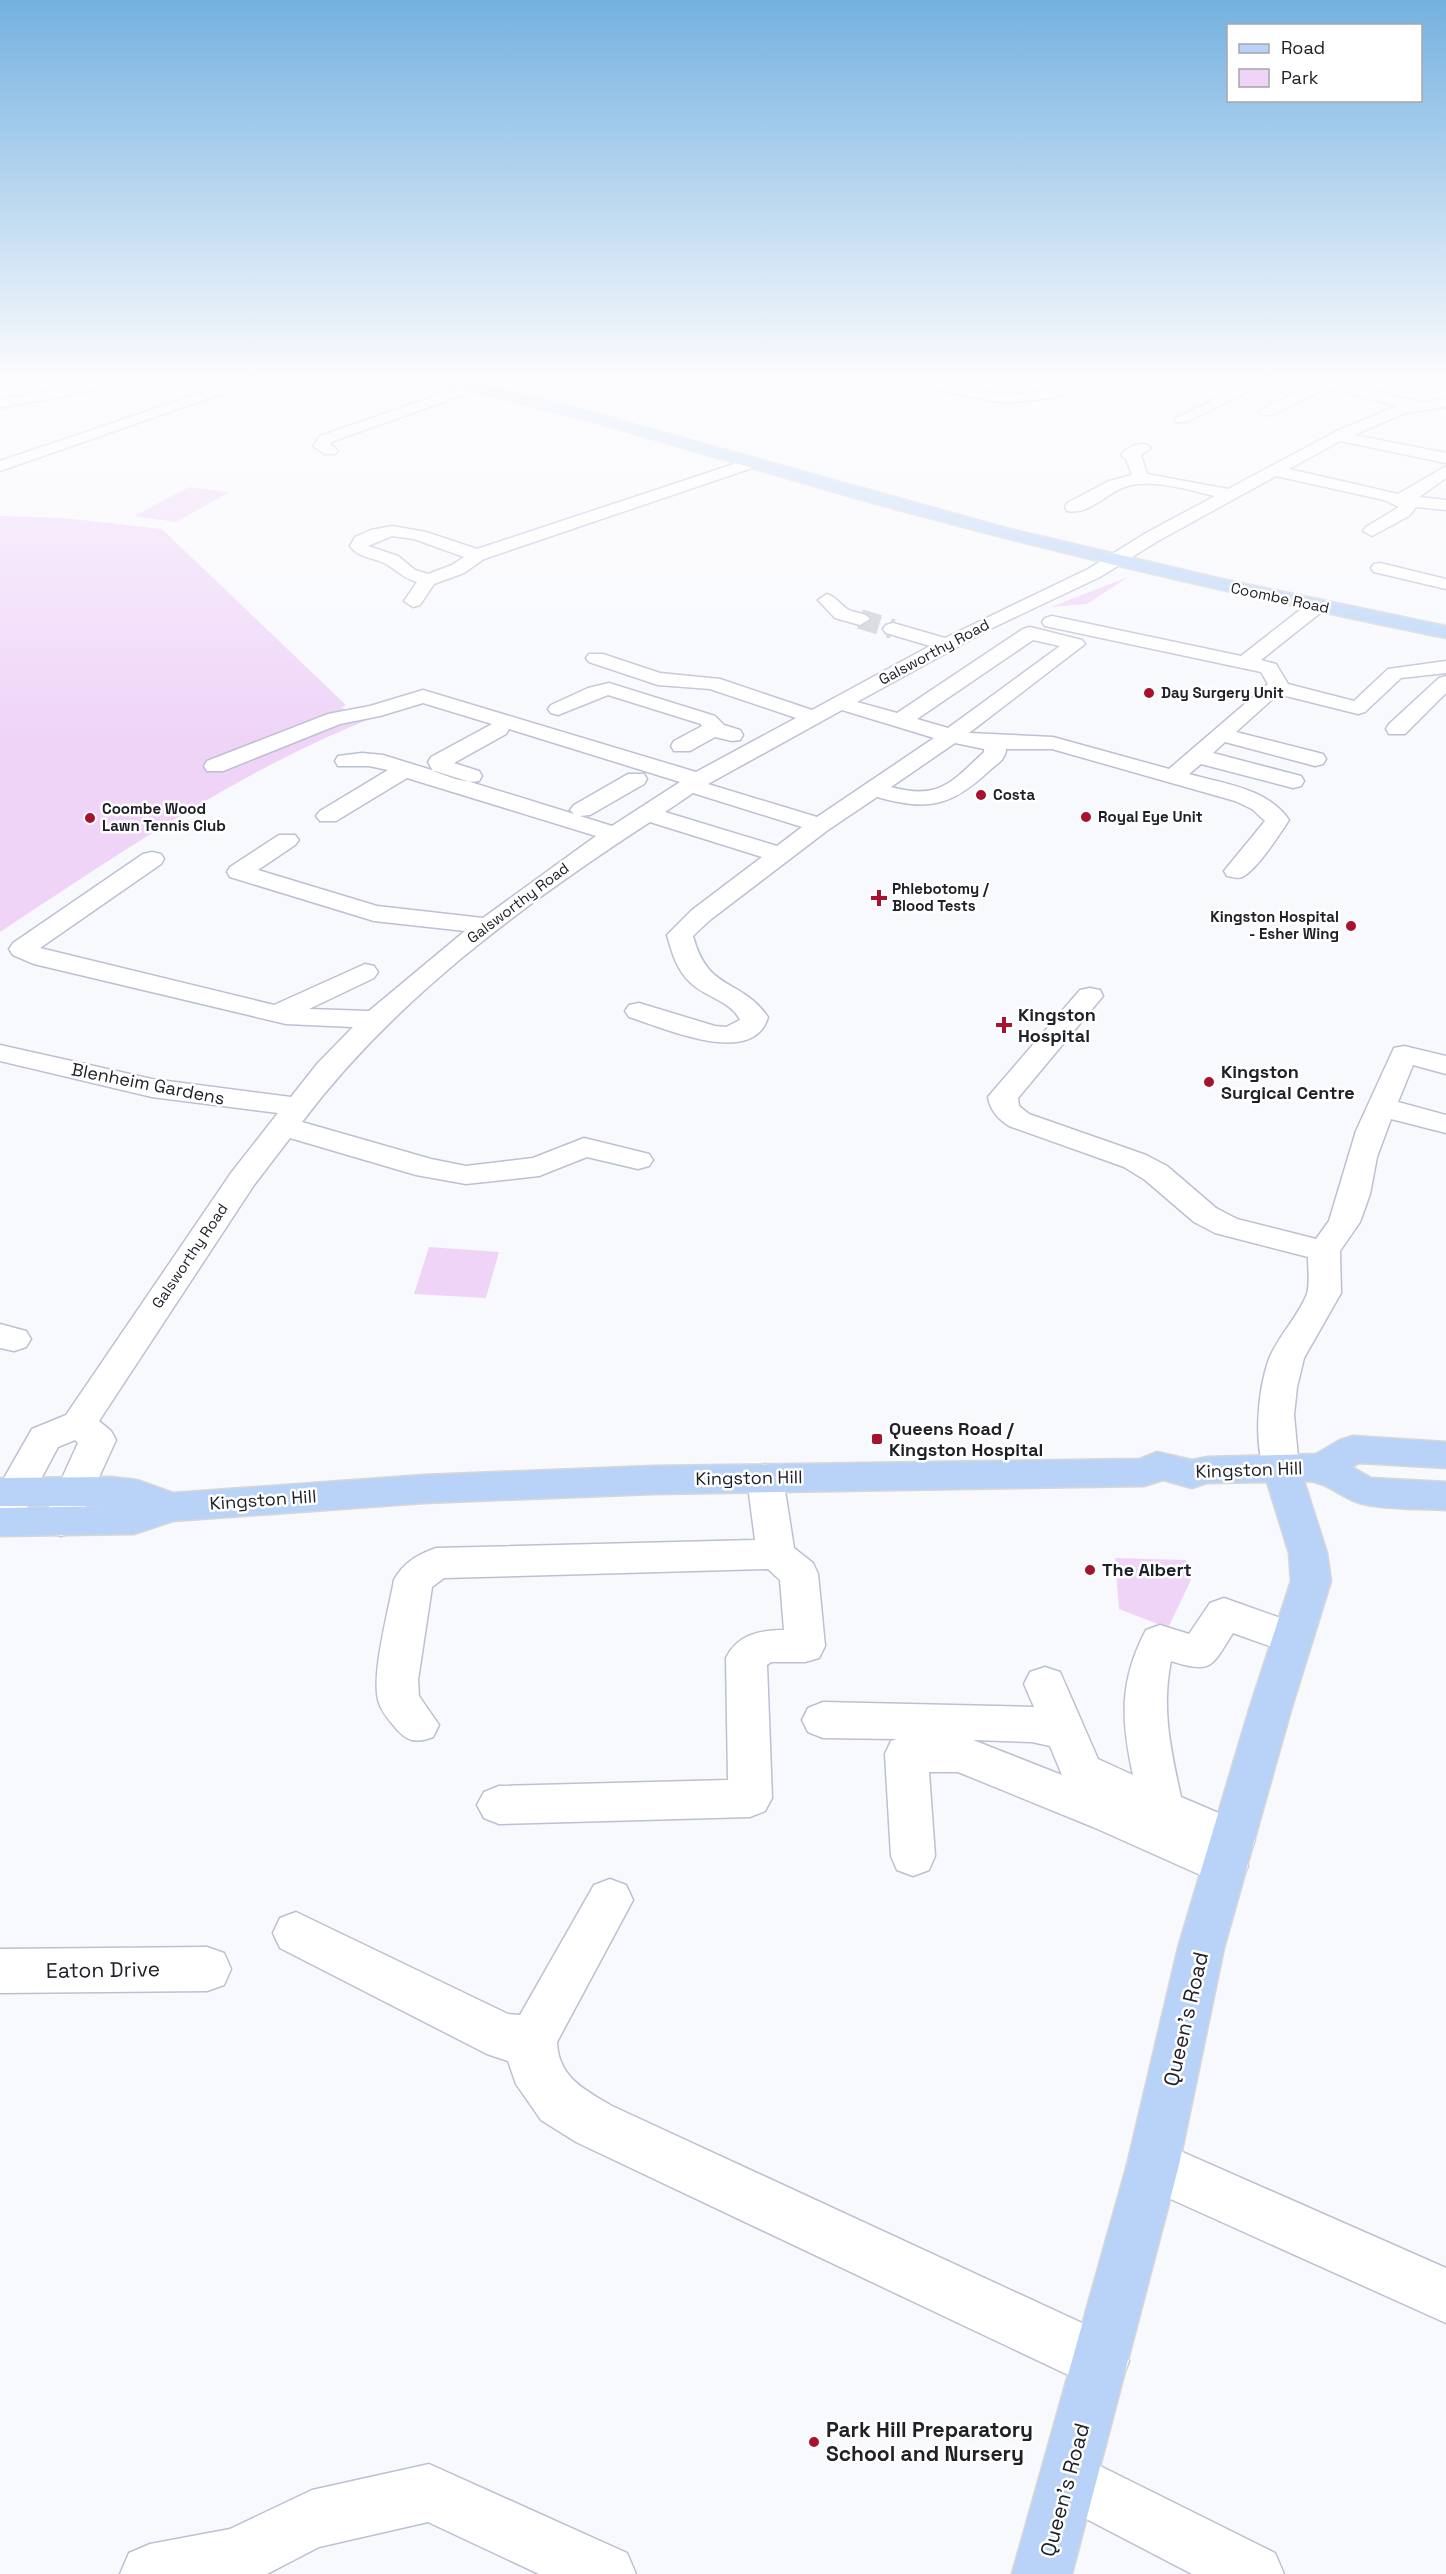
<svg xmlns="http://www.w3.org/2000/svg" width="1446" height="2574" viewBox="0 0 1446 2574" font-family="'Space Grotesk',sans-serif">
<rect width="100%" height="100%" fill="#f8f9fd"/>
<path fill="#efd4f8" d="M 189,487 L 230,492 L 176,522 L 134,516 Z
M 0,516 L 64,518 L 162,529 L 346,705 L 341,708 L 377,716 C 242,769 120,853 0,932 Z
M 1128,577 L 1087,604 L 1051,607 Z
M 429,1247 L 499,1252 L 486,1298 L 414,1294 Z
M 1115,1558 L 1186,1560 L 1191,1580 L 1168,1628 L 1119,1609 Z"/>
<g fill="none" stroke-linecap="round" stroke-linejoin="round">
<path stroke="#cdced2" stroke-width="20" stroke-dasharray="20 10" stroke-linecap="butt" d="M 860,619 L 893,629"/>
<defs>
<path id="minor" d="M 110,378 L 141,378 L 134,382 L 0,408 L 0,400 Z
M 245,378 L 267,378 L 0,471 L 0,461 Z
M 405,378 L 425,378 L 399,391 L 389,391 L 387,388 Z
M 887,378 L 918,378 L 1005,395 L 1045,391 L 1074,378 L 1094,378 L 1053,398 L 1005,403 L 894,382 Z
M 1300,378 L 1325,378 L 1418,402 L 1446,399 L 1446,407 L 1405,413 L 1354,435 L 1446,453 L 1446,463 L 1340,441 L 1289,469 L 1398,494 L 1446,466 L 1446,478 L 1419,497 L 1446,500 L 1446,510 L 1416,507 L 1409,516 L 1372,536 L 1363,531 L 1366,527 L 1399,507 L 1384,500 L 1276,476 L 1158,541 L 1100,577 L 990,629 L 857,702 L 897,713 L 1023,629 L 1030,627 L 1082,640 L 1085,644 L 969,733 L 1053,737 L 1169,769 L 1268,684 L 1261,672 L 1045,626 L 1042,622 L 1045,618 L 1052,616 L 1241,656 L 1310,602 L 1324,602 L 1326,606 L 1324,610 L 1261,660 L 1276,664 L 1288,684 L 1354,701 L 1388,669 L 1446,661 L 1446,673 L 1401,678 L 1365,712 L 1358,714 L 1278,694 L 1236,732 L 1323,754 L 1326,759 L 1323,764 L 1315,766 L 1225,742 L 1213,753 L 1301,776 L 1304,781 L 1301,786 L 1293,788 L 1201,764 L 1189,774 C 1224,784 1267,788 1289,820 C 1280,834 1256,871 1242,877 C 1237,879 1233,877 1227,876 L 1224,871 L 1265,821 L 1252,809 L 1235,801 L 1052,749 L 1006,749 C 1006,759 997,764 990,770 C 951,807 928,811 877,797 L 828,830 L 710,920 L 693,936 C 708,993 740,977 768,1017 C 753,1069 662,1027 629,1017 L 625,1011 L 629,1005 L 639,1003 L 715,1026 L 726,1027 L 740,1020 C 732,1002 706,997 692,984 C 677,971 672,953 667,935 L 692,910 L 762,857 L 650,822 C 521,906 395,999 302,1122 L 431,1159 L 466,1166 L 533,1158 L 584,1138 L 649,1154 L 653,1160 L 649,1166 L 638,1169 L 587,1157 L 539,1176 L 466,1184 L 416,1175 L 290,1138 L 254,1185 L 99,1421 L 111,1431 L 116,1440 L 74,1532 L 61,1536 L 48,1532 L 42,1522 L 78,1443 L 75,1440 L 58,1447 L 34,1492 L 16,1532 L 0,1535 L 0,1485 L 32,1429 L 66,1415 L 231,1173 L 278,1113 L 152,1097 L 0,1061 L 0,1045 L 152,1079 L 291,1097 L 317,1064 L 353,1027 L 286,1024 L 34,964 L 13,955 L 9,949 L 13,943 L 143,854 L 152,852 L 161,854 L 164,859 L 161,864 L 40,948 L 274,1005 L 365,964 L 374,966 L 378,972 L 374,978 L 309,1009 L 369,1011 L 465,931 L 374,921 L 230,877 L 227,872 L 230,867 L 279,835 L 295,835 L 299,840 L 295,845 L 258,870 L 377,906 L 483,918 L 596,836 L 407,778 L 336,821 L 320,821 L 316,816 L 320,811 L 388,770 L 369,766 L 338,766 L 335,761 L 338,756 L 362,753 L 383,755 L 574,814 L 570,810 L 574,805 L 628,774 L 644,774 L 647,779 L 644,784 L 590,815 L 580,816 L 612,826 L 680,782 L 509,729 L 506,734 L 454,763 L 479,771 L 482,776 L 479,781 C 464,784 448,776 433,771 L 428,762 L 431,757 L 492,724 L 423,703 L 380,716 L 340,724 L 223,771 L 207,771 L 204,766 L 207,761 L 328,714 L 370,706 L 423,690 L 696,772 L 796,718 L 710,689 L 658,685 L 589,662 L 586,658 L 589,654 L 603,654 L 660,673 L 720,679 L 812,710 L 930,646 L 886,633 L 883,629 L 886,625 L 893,623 L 945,638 L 1088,569 L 1146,533 L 1215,496 C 1188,490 1159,480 1131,485 C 1109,489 1091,516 1067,511 L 1065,507 L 1067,503 L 1109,481 L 1132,475 L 1126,459 L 1121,455 C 1127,447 1139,442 1148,445 L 1151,448 L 1141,455 L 1147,474 L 1228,489 L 1337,431 L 1397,406 L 1328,388 L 1272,415 L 1262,415 L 1260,412 L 1262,409 L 1313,384 ZM 1033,640 L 1060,646 L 948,728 L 917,719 ZM 842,710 L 934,738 L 817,817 L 708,784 ZM 955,743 L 984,749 L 984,752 C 951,783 939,800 891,787 ZM 693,793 L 802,827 L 777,846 L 665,812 Z
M 472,383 L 479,387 L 477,390 L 331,442 L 330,444 L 338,451 L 335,454 L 325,454 L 313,446 L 320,436 Z
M 1239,387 L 1246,391 L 1244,394 L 1186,422 L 1176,422 L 1174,419 Z
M 752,458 L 758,460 L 760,463 L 758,466 L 484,559 L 464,573 L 434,584 L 420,605 L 413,607 L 404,601 L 417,582 C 402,578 396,569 384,563 C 371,557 359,558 350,546 L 355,537 L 371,530 L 392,526 L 426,532 L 477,549 ZM 392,536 L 414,539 L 464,557 L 452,565 L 428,574 L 415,570 L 398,556 L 368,546 Z
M 1380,563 L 1446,579 L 1446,589 L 1374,572 L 1371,568 L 1374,564 Z
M 827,594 C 836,597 840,604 847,609 C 855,614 864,611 870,619 L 860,625 L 835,618 L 818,600 Z
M 1446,676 L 1446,693 L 1405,734 L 1389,734 L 1386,729 L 1389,724 L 1439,678 Z
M 609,683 L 715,716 L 724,725 L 740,730 L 743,735 L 740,740 L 732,741 L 715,737 L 690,751 L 674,751 L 671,746 L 674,741 L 702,726 L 701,724 L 608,695 L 558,715 L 551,713 L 548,709 L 551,705 L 588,688 Z
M 1090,988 L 1100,990 L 1103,996 L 1018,1098 L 1019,1106 L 1029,1114 L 1146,1155 L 1167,1166 L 1216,1208 L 1237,1219 L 1316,1239 L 1329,1221 L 1356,1131 L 1394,1048 L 1404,1046 L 1446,1056 L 1446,1074 L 1413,1065 L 1398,1102 L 1446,1115 L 1446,1133 L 1391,1119 L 1377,1157 L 1370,1194 L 1360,1222 L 1340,1251 L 1341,1293 L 1304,1358 L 1297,1387 L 1294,1415 L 1299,1468 L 1294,1478 L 1281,1481 L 1268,1478 C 1252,1449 1258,1389 1269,1359 C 1278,1336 1298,1317 1307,1294 C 1310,1284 1308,1268 1308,1257 L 1215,1233 L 1194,1222 L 1145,1180 L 1124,1167 L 1009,1126 C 998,1119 990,1110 988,1097 L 993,1091 L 1080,990 Z
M 0,1324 L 26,1331 L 31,1339 L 26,1347 L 14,1351 L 0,1348 Z
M 765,1464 L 778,1468 L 783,1478 L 794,1548 L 813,1563 L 818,1574 L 825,1646 L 819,1658 L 805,1662 L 771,1662 L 767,1665 L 772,1798 L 765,1811 L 750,1817 L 499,1824 L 484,1818 L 477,1805 L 484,1792 L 499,1786 L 728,1780 L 726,1658 C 737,1635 759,1630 784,1630 L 780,1580 L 768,1569 L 444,1578 L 432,1587 L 418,1680 L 419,1696 L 439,1725 L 433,1737 C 415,1744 406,1741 394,1726 C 388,1719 382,1712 379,1703 C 370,1678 389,1609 394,1580 C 403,1563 418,1554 436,1548 L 755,1540 L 747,1478 L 752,1468 Z
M 1224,1598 L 1306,1627 L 1312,1638 L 1306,1649 L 1292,1654 L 1233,1633 C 1211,1667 1213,1674 1171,1661 C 1161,1708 1171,1751 1181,1797 L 1249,1826 L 1255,1840 L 1249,1854 L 1243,1856 L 1248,1866 L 1241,1880 L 1225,1886 L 1093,1827 L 958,1772 L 929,1772 L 935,1856 L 929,1870 L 913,1876 L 897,1870 L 891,1856 L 885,1754 L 891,1741 L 897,1739 L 823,1738 L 808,1732 L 802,1720 L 808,1708 L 823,1702 L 1034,1707 L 1024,1684 L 1030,1672 L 1045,1667 L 1060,1672 L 1098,1759 L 1133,1775 C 1121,1720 1119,1681 1146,1630 L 1160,1625 L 1189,1634 L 1210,1603 ZM 973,1740 L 1032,1742 L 1050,1746 L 1062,1775 Z
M 610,1879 L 626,1885 L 633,1900 L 557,2042 C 558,2077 585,2090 612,2106 L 1121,2341 L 1129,2361 L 1121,2381 L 1101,2389 L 1081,2381 L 576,2142 L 541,2120 L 516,2084 L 508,2061 L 487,2054 L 280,1948 L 273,1933 L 280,1918 L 296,1912 L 508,2014 L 520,2015 L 594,1885 Z
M 207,1947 L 224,1953 L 231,1969 L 224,1985 L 207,1991 L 0,1993 L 0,1949 Z
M 1153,2139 L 1446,2268 L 1446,2323 L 1135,2183 L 1127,2165 L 1135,2147 Z
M 1068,2450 L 1275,2553 L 1284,2574 L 1192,2574 L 1048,2499 L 1039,2479 L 1048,2459 Z
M 429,2464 L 627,2553 L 636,2574 L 539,2574 L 428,2522 L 319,2547 L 267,2574 L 120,2574 L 129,2553 L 150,2544 L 230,2529 L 312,2490 Z"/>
<path id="major" d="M 416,378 L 449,378 L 532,396 L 1006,528 L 1222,579 L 1446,626 L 1446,638 C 1245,597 1045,551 848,496 C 706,456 568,409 423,382 Z
M 1353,1436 L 1446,1442 L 1446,1468 L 1359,1463 L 1352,1467 L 1371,1478 L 1446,1482 L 1446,1510 C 1419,1508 1389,1510 1363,1504 C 1341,1499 1327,1480 1304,1481 L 1327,1553 L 1331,1581 L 1291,1710 L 1224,1948 L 1179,2165 L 1072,2574 L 1012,2574 L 1127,2165 L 1178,1948 L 1249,1710 L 1291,1581 L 1289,1553 L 1267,1482 L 1207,1483 L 1192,1488 L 1163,1480 L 1144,1486 L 653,1494 L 424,1503 L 173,1521 L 134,1534 L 0,1536 L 0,1508 L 121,1506 L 0,1506 L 0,1478 L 111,1477 L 137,1480 L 173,1493 L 424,1475 L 653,1466 L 1140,1459 L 1157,1452 L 1192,1460 L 1207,1457 L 1316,1454 L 1340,1440 Z"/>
</defs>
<use href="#minor" stroke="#bcc0d3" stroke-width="3"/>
<use href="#major" stroke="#d7d7d8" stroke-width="3"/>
<use href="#minor" fill="#fff" fill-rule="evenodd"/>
<use href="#major" fill="#b8d3f7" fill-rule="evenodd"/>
</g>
<linearGradient id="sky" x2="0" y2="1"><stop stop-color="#74b1e0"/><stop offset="0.51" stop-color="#fcfcfe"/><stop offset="1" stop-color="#fcfcfe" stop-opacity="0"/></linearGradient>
<rect width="1446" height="739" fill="url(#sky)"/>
<g fill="#a9122c" stroke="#fff" stroke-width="2">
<circle cx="1149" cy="693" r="6"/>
<circle cx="981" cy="795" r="6"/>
<circle cx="1086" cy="817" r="6"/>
<circle cx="90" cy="818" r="6"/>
<path d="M876 889h6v6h6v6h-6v6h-6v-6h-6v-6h6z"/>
<circle cx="1351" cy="926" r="6"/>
<path d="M1001 1016h6v6h6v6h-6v6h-6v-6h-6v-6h6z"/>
<circle cx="1209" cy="1082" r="6"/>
<rect x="871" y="1433" width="12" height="12" rx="3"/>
<circle cx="1090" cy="1570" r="6"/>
<circle cx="814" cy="2442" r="6"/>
</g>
<g text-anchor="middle" stroke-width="5" stroke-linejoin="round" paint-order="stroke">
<g font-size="15" fill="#202128" stroke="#fff">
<text transform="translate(1280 598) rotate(12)" y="5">Coombe Road</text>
<text transform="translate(934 652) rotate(-28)" y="5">Galsworthy Road</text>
<text transform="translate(518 903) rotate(-37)" y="5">Galsworthy Road</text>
<text transform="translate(190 1256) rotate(-56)" y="5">Galsworthy Road</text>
</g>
<g font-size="15" font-weight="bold" fill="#202128" stroke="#fff" text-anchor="start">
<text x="1161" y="698">Day Surgery Unit</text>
<text x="993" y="800">Costa</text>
<text x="102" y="814">Coombe Wood<tspan x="102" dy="17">Lawn Tennis Club</tspan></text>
<text x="1098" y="822">Royal Eye Unit</text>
<text x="892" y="894">Phlebotomy /<tspan x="892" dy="17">Blood Tests</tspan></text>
<text x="1339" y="922" text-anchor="end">Kingston Hospital<tspan x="1339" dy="17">- Esher Wing</tspan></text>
</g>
<g font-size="18" font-weight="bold" fill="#202128" stroke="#fff" text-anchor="start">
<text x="1018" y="1021">Kingston<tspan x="1018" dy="21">Hospital</tspan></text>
<text x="1221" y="1078">Kingston<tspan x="1221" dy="21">Surgical Centre</tspan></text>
<text x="889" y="1435">Queens Road /<tspan x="889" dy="21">Kingston Hospital</tspan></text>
<text x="1102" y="1576">The Albert</text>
</g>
<g font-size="18" fill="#202128" stroke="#fff">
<text transform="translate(148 1084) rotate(11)" y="6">Blenheim Gardens</text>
<text transform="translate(1249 1470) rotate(-2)" y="6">Kingston Hill</text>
<text transform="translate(749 1478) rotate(-1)" y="6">Kingston Hill</text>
<text transform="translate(263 1500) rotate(-4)" y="6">Kingston Hill</text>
</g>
<g font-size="21" fill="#202128" stroke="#fff">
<text transform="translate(103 1970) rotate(-1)" y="7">Eaton Drive</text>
<text transform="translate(1186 2019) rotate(-77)" y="7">Queen's Road</text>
<text transform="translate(1065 2490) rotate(-75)" y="7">Queen's Road</text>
</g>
<g font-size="21" font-weight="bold" fill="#202128" stroke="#fff" text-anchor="start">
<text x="826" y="2437">Park Hill Preparatory<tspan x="826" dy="24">School and Nursery</tspan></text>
</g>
</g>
<rect x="1227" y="24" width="195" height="78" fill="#ffffff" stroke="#a6a6a9" stroke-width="1.5"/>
<rect x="1239" y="44" width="30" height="9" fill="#b8d3f7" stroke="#a6a6a9" stroke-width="1.5"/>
<text x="1281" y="54" font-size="18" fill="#202128">Road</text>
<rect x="1239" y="69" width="30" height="18" fill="#efd4f8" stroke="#a6a6a9" stroke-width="1.5"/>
<text x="1281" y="84" font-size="18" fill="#202128">Park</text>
</svg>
